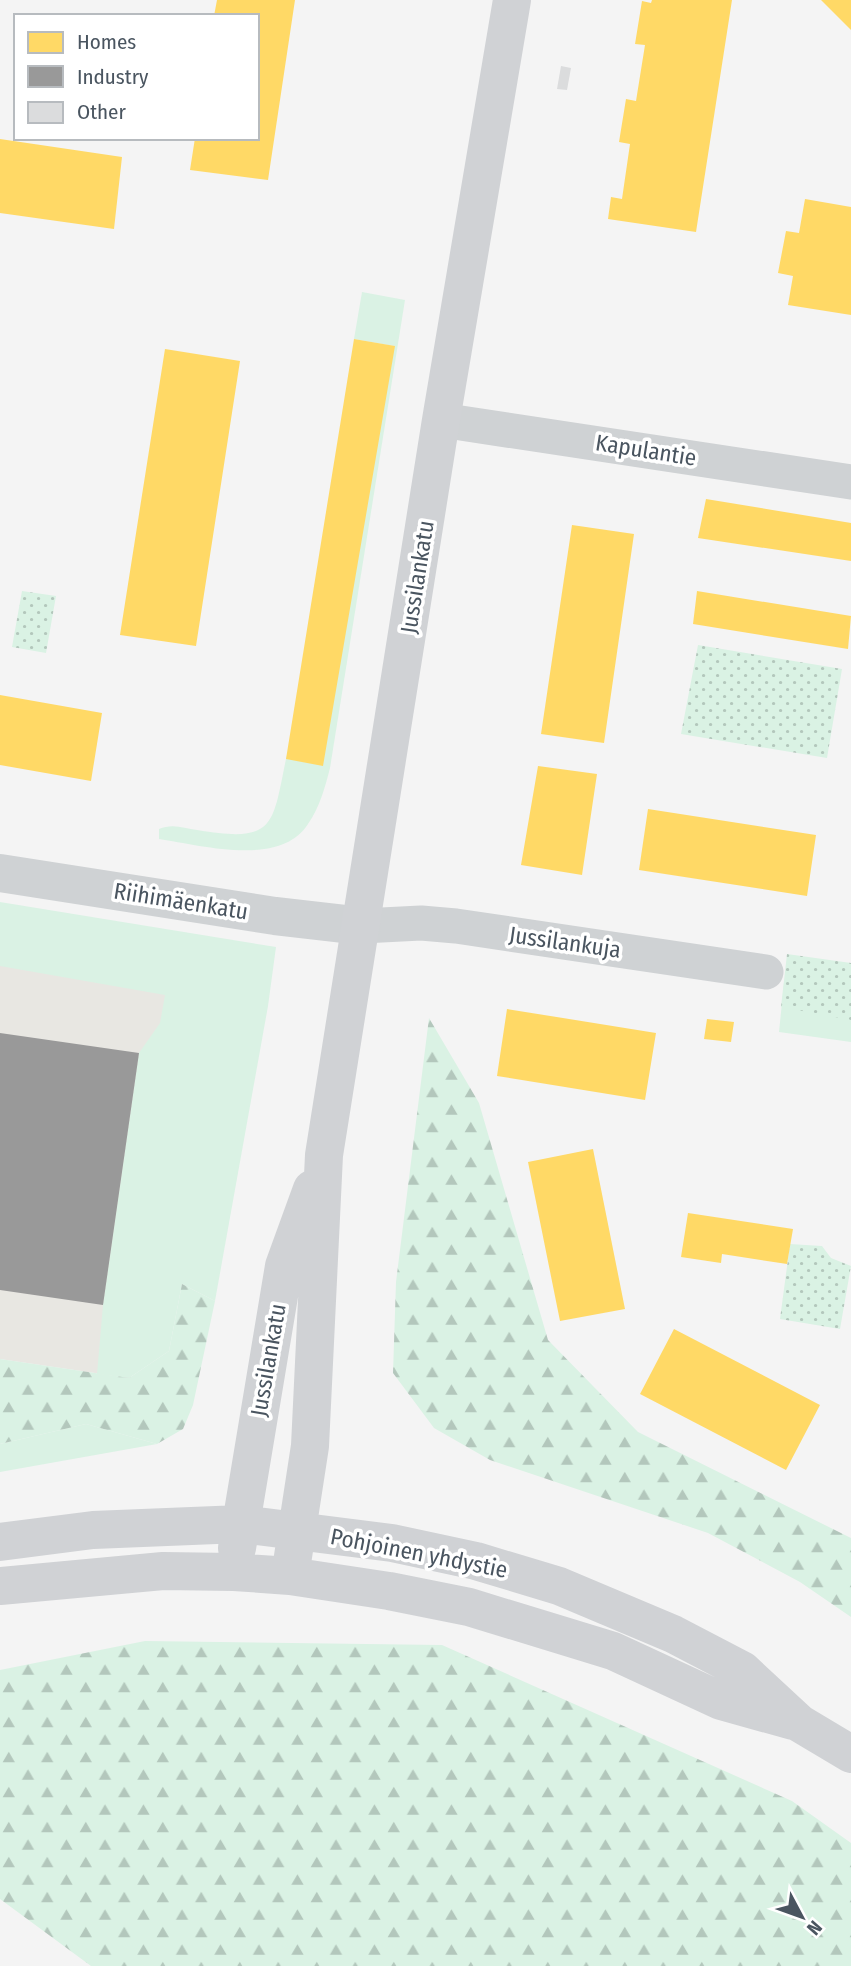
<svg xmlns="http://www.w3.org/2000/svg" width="851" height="1966" viewBox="0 0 851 1966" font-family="'Fira Sans Condensed',sans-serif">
<defs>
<pattern id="forest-firs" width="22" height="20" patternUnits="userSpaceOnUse" patternTransform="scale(1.75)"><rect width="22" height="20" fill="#daf2e4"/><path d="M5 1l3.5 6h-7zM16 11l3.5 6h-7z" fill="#b3c7bc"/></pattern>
<pattern id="park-dots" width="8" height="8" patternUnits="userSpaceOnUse" patternTransform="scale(1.75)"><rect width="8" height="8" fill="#daf2e4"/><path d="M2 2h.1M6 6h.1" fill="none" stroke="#b3c7bc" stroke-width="1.8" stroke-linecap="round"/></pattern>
</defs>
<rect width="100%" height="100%" fill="#f4f4f4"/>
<path fill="#e8e7e2" d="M 0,924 L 199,956 L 129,1378 L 0,1359 Z"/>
<path fill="#daf2e4" d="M 362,292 L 405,300 L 330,768 C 325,787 320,807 308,824 C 280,868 201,845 159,839 L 159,829 C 172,823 184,828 197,830 C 275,843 272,827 286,759 L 394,346 L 354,339 Z
M 0,902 L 276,947 L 268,1006 L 215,1301 L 182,1284 L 169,1351 L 129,1378 L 97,1374 L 103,1305 L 139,1053 L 160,1023 L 165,995 L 0,966 Z
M 784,983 L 851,989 L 851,1042 L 779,1032 Z
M 86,1424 L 157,1444 L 0,1472 L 0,1444 Z"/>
<path fill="url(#forest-firs)" d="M 429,1018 L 479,1103 L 548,1340 L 638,1432 L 851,1538 L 851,1617 L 800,1582 L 708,1533 L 490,1460 L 434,1428 L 393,1373 L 396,1282 Z
M 182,1284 L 215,1301 L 193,1405 L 183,1429 L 157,1444 L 86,1424 L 0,1444 L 0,1359 L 129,1378 L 169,1351 Z
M 145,1641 L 442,1645 L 792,1801 L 851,1843 L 851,1966 L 91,1966 L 0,1899 L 0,1670 Z"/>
<path fill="url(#park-dots)" d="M 22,591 L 56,596 L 46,653 L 12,647 Z
M 698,645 L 842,669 L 827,758 L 681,734 Z
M 787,954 L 851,963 L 851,1020 L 781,1007 Z
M 790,1244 L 822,1246 L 831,1258 L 851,1266 L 840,1329 L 780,1319 Z"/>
<path fill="#ffd966" d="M 217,0 L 295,0 L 268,180 L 190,170 L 195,138 L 257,138 L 257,16 L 214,16 Z
M 652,0 L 732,0 L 696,232 L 608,219 L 611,197 L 622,199 L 630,144 L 619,142 L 626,99 L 636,101 L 645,45 L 635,44 L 642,1 L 651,3 Z
M 821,0 L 851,0 L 851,30 Z
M 0,139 L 122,157 L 114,229 L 0,213 Z
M 805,199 L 851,207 L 851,315 L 788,305 L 793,276 L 778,273 L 786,231 L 799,233 Z
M 354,339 L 395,346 L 323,766 L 286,759 Z
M 165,349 L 240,361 L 196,646 L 120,635 Z
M 706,499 L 851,523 L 851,561 L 698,538 Z
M 572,525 L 634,534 L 604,743 L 541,734 Z
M 697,591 L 851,616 L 848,649 L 693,624 Z
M 0,695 L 102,713 L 91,781 L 0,765 Z
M 538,766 L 597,774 L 582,875 L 521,865 Z
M 648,809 L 816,835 L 807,896 L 639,870 Z
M 507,1009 L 656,1033 L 645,1100 L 497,1076 Z
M 707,1019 L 734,1022 L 731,1042 L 704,1039 Z
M 593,1149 L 625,1309 L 560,1321 L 528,1162 Z
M 688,1213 L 793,1229 L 787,1264 L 722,1254 L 721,1263 L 681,1257 Z
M 674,1329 L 820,1405 L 786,1470 L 640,1394 Z"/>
<path fill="#999" d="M 0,1033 L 139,1053 L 103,1305 L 0,1290 Z"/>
<path fill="#dbdcdd" d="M 561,66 L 571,68 L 567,90 L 557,89 Z"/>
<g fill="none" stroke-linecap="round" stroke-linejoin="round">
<path stroke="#cfd2d4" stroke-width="35" d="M 441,420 L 851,482
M 362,926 L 421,923 L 456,926 L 766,972"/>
<path stroke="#cfd2d4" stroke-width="38" d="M 0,873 L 275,916 L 362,926"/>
<path stroke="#d0d2d5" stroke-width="38" d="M 0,1542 L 93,1530 L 241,1524 L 392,1543 L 476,1561 L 559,1586 L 673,1634 L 742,1670 L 799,1723 L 851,1754
M 237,1548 L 284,1266 L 312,1189
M 290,1576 L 310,1446 L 324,1155 L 441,420 L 512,0
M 0,1586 L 163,1571 L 234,1572 L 290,1576 L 389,1591 L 469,1607 L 613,1651 L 721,1701 L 793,1721"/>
</g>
<g text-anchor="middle" stroke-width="7" stroke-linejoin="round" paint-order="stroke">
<g font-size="23" fill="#4a5560" stroke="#fff">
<text transform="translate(646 450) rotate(9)" y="8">Kapulantie</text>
<text transform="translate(417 577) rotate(-81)" y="8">Jussilankatu</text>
<text transform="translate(181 901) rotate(9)" y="8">Riihimäenkatu</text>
<text transform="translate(565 942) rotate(8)" y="8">Jussilankuja</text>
<text transform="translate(268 1360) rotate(-80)" y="8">Jussilankatu</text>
<text transform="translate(419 1553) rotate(11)" y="8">Pohjoinen yhdystie</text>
</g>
</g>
<rect x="14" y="14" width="245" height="126" fill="#ffffff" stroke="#b7bbbf" stroke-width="2"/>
<rect x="28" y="32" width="35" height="21" fill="#ffd966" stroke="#b7bbbf" stroke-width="2"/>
<text x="77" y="49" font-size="21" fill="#4a5560">Homes</text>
<rect x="28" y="66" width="35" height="21" fill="#999999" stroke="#b7bbbf" stroke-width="2"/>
<text x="77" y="84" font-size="21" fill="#4a5560">Industry</text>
<rect x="28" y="102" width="35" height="21" fill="#dbdcdd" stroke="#b7bbbf" stroke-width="2"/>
<text x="77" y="119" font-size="21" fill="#4a5560">Other</text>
<g transform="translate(802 1917) rotate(131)" stroke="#ffffff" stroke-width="5" paint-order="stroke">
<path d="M0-5L12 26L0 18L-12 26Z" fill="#4a5560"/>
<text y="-10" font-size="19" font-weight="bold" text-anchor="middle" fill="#4a5560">N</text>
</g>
</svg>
